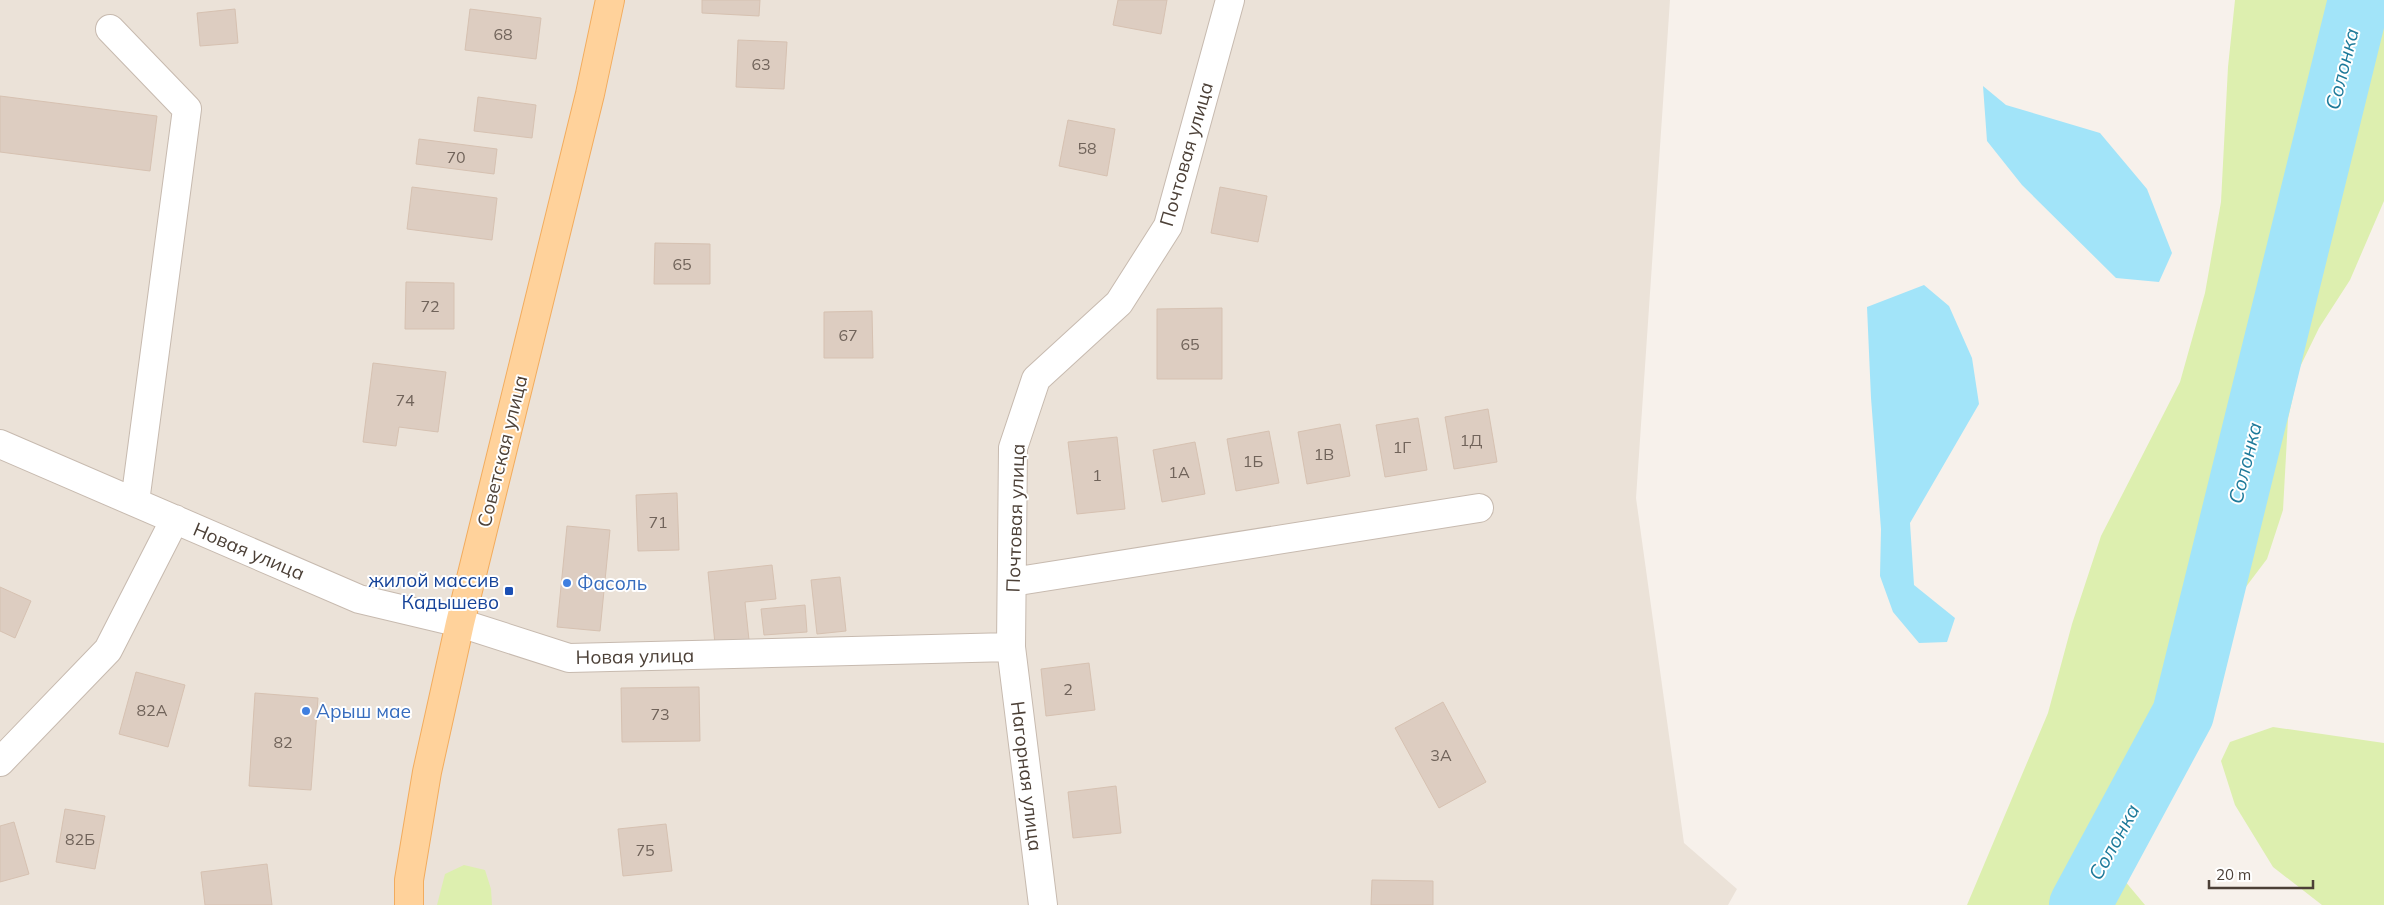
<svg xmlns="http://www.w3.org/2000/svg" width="2384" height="905" viewBox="0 0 2384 905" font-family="Mulish,sans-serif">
<rect width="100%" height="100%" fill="#f7f1eb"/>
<path fill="#ebe2d8" d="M 0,0 L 1670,0 L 1636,498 L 1684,843 L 1737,889 L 1728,905 L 0,905 Z"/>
<path fill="#ddefaf" d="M 2235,0 L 2384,0 L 2384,201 L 2350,280 L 2319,328 L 2299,369 L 2288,419 L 2283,510 L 2267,559 L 2239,596 L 2202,624 L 2186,642 L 2133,788 L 2116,852 L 2119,874 L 2145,905 L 1967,905 L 2048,713 L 2072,624 L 2101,536 L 2180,382 L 2205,293 L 2221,202 L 2228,67 Z
M 2273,727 L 2384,743 L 2384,905 L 2322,905 L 2273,867 L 2235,805 L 2221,761 L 2230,742 Z
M 464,865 L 485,870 L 491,889 L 492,905 L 437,905 L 445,874 Z"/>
<path fill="#a2e4f9" d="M 1983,86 L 2006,105 L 2100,133 L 2147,189 L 2172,253 L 2159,282 L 2116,278 L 2022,185 L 1987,141 Z
M 1924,285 L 1949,306 L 1972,358 L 1979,404 L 1910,523 L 1914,585 L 1955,618 L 1947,642 L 1919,643 L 1893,612 L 1880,576 L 1881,529 L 1871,398 L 1867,307 Z"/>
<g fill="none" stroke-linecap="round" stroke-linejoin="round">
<path stroke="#a2e4f9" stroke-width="62" d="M 2080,905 L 2183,714 L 2359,0"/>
</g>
<path fill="#ddcdc1" stroke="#d6c1b1" d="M 702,0 L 760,0 L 759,16 L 702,13 Z
M 1118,0 L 1167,0 L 1161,34 L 1113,25 Z
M 235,9 L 238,43 L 200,46 L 197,13 Z
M 470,9 L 541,18 L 536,59 L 465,50 Z
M 738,40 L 787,42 L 784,89 L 736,87 Z
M 0,96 L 157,116 L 150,171 L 0,152 Z
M 478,97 L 536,105 L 532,138 L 474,131 Z
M 1068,120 L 1115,129 L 1107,176 L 1059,166 Z
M 419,139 L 497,149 L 494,174 L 416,164 Z
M 412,187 L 497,198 L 492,240 L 407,229 Z
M 1220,187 L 1267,196 L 1258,242 L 1211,233 Z
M 655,243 L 710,244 L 710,284 L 654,284 Z
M 406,282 L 454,283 L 454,329 L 405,329 Z
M 1222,308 L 1222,379 L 1157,379 L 1157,309 Z
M 872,311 L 873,358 L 824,358 L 824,312 Z
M 373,363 L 446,372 L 438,432 L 399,427 L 396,446 L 363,442 Z
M 1488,409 L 1497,462 L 1454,469 L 1445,417 Z
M 1418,418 L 1427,470 L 1385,477 L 1376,425 Z
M 1340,424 L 1350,476 L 1307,484 L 1298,432 Z
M 1269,431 L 1279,483 L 1236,491 L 1227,439 Z
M 1117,437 L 1125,509 L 1077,514 L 1068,442 Z
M 1195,442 L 1205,494 L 1162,502 L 1153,450 Z
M 677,493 L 679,550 L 638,551 L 636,495 Z
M 567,526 L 610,530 L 600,631 L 557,627 Z
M 772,565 L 776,599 L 745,602 L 749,640 L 715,644 L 708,572 Z
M 840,577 L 846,631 L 817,634 L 811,580 Z
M 0,587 L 31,601 L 15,638 L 0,631 Z
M 805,605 L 807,632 L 764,635 L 761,609 Z
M 1089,663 L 1095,710 L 1046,716 L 1041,669 Z
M 136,672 L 185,685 L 168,747 L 119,734 Z
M 699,687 L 700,741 L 622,742 L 621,688 Z
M 255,693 L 318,698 L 311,790 L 249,786 Z
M 1443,702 L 1486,782 L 1439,808 L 1395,728 Z
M 1116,786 L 1121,833 L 1073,838 L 1068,792 Z
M 65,809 L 105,816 L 95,869 L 56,862 Z
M 14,822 L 29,874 L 0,882 L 0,826 Z
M 666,824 L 672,871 L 623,876 L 618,829 Z
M 267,864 L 272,905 L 205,905 L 201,872 Z
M 1372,880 L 1433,881 L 1433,905 L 1371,905 Z"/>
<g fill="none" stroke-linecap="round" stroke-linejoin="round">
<defs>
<path id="minor" d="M 110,29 L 187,109 L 135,502
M 0,444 L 359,599 L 460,623 L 569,658 L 1011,647
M 1012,582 L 1479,508
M 0,762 L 108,650 L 175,519
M 1043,905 L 1011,647 L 1013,448 L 1036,379 L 1119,303 L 1168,226 L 1230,0"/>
<path id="major" d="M 409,905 L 409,880 L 427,772 L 460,623 L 590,94 L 610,0"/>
</defs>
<use href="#minor" stroke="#c7baaf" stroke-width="30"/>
<use href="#major" stroke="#f2ac5e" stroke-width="30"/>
<use href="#minor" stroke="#fff" stroke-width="28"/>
<use href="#major" stroke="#ffd29b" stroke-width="28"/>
</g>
<g fill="#3f7fe0" stroke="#fff" stroke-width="2">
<circle cx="567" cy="583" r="5"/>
<circle cx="306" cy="711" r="5"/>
</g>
<rect fill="#1a4fb4" stroke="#fff" stroke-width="2" x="504" y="586" width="10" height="10" rx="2.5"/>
<g text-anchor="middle" stroke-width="4" stroke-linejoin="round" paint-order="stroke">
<g font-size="16" fill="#70635a">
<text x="503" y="40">68</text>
<text x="761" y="70">63</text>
<text x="1087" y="154">58</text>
<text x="456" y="163">70</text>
<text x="682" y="270">65</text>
<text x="430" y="312">72</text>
<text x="848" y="341">67</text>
<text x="1190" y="350">65</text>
<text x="405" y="406">74</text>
<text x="1471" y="446">1Д</text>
<text x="1402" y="453">1Г</text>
<text x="1324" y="460">1В</text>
<text x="1253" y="467">1Б</text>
<text x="1179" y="478">1А</text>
<text x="1097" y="481">1</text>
<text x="658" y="528">71</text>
<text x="1068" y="695">2</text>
<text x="152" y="716">82А</text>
<text x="660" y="720">73</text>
<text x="283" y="748">82</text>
<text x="1441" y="761">3А</text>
<text x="80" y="845">82Б</text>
<text x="645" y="856">75</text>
</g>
<g font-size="19" fill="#4c4037" stroke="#fff">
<text transform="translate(1186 154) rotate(-74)" y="7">Почтовая улица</text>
<text transform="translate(502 451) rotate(-76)" y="7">Советская улица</text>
<text transform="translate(1015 518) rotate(-88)" y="7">Почтовая улица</text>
<text transform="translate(249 551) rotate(23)" y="7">Новая улица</text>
<text transform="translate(635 656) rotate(-1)" y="7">Новая улица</text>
<text transform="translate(1027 776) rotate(83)" y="7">Нагорная улица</text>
</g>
<g font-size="19" fill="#164399" stroke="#fff" text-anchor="end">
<text x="499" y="587">жилой массив<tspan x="499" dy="22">Кадышево</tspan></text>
</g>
<g font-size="19" fill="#366cbe" stroke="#fff" text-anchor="start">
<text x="577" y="590">Фасоль</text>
<text x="316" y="718">Арыш мае</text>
</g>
<g font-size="20" font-style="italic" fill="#1e7a9a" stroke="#fff">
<text transform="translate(2342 69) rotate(-76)" y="7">Солонка</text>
<text transform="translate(2245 463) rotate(-76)" y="7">Солонка</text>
<text transform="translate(2114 842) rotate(-61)" y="7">Солонка</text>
</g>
</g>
<path d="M2209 880v8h104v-8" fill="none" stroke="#4c4037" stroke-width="2.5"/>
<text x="2216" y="880" font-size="15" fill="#4c4037" stroke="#ffffff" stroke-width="4" paint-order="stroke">20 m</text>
</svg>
